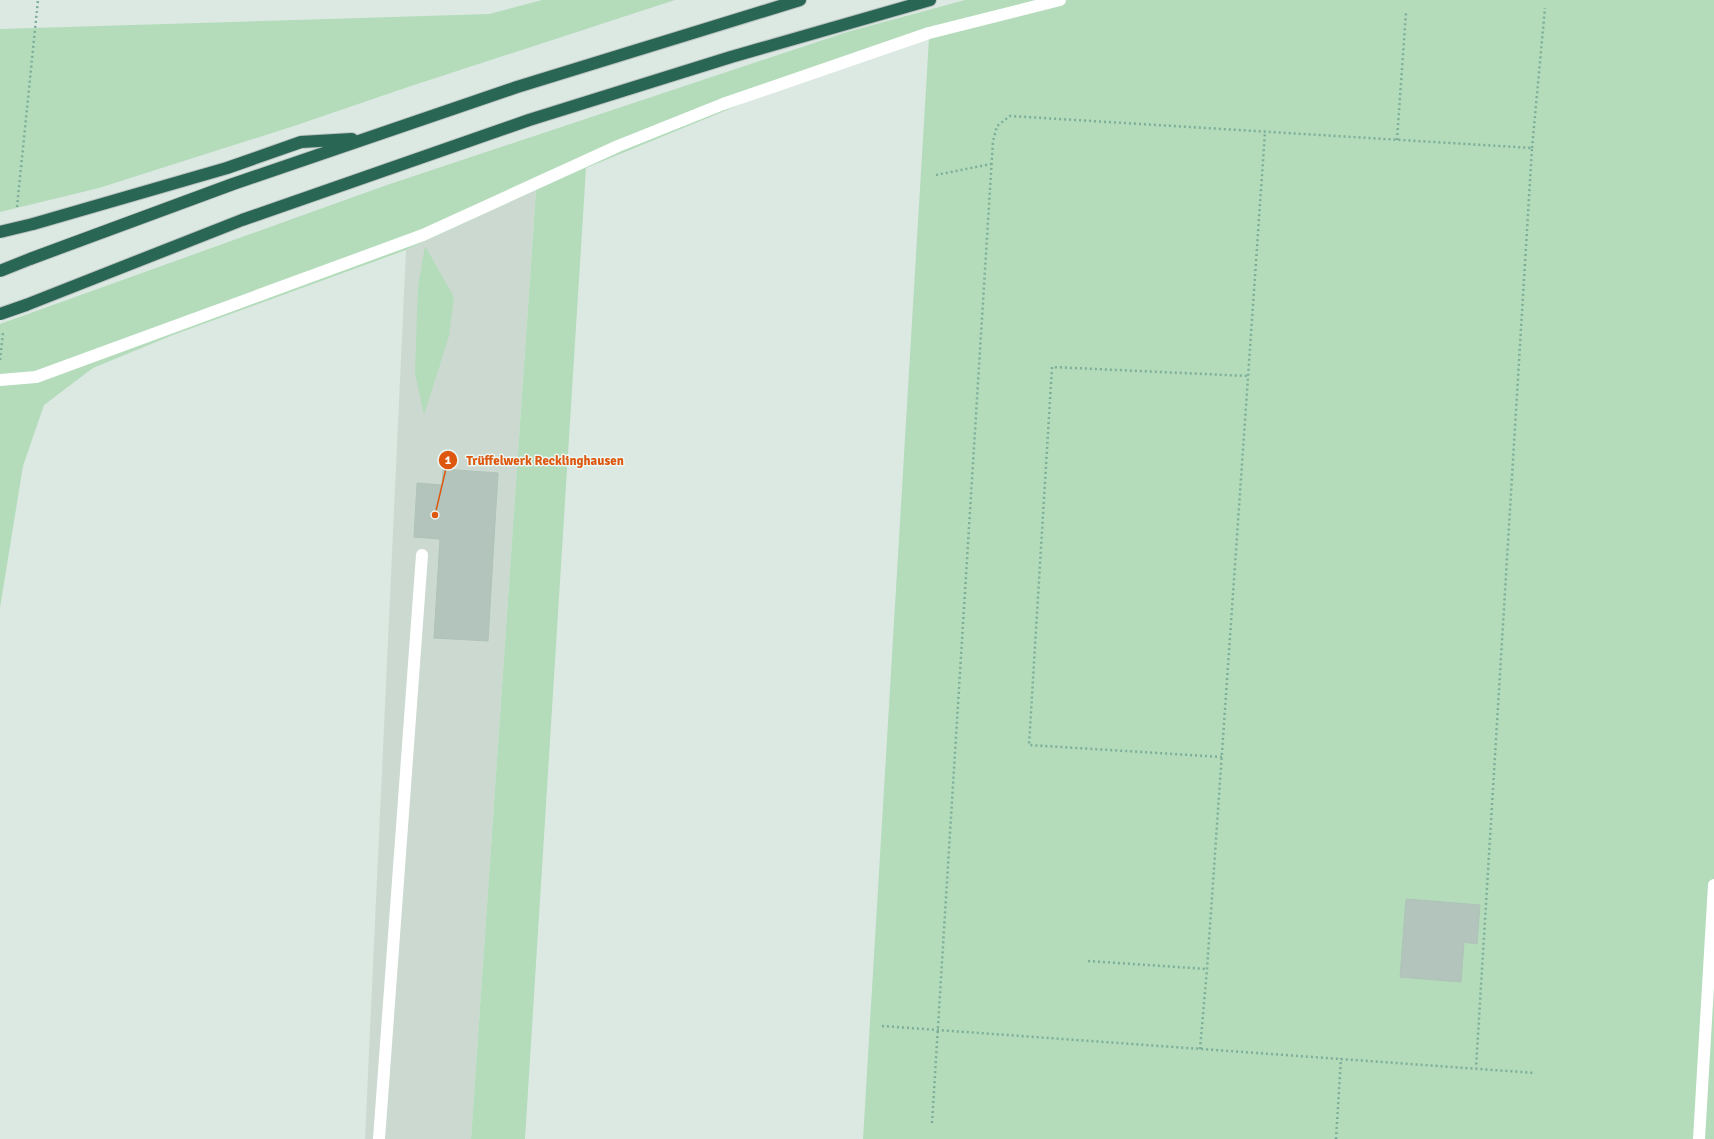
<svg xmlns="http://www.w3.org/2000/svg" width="1714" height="1139" viewBox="0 0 1714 1139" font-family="Signika,sans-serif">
<rect width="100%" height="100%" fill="#dce9e3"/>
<path fill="#cbd9d1" d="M 536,189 L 471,1139 L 365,1139 L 406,250 Z"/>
<path fill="#b4dcbb" d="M 542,0 L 675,0 L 411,86 L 294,126 L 99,188 L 0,212 L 0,29 L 489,14 Z
M 965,0 L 1714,0 L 1714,1139 L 863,1139 L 929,38 L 800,80 L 586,168 L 525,1139 L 471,1139 L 536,190 L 406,250 L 173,335 L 93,368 L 44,405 L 23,466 L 0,608 L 0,324 L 384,186 L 847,32 Z
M 425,246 L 454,297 L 449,336 L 424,415 L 415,373 L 418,286 Z"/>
<path fill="#b2c4bb" stroke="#afc3b9" d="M 443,469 L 498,473 L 488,641 L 434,638 L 440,539 L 414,537 L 417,483 L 442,485 Z
M 1406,899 L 1480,905 L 1477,944 L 1464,942 L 1461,982 L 1400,977 Z"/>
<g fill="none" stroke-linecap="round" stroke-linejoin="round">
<defs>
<path id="highway" d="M 33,224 L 227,168 L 301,142 L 352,139
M 30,259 L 233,184 L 517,87 L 800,0
M 26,305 L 242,220 L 529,120 L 731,57 L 930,0"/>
</defs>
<use href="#highway" stroke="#bcc4c1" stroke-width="14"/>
<path stroke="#7cae9a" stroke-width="2.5" stroke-dasharray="2 3" stroke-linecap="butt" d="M 1397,140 L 1406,12
M 1532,148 L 1545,8
M 936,175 L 991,164
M 17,207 L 38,0
M 0,360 L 3,333
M 1222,757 L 1029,745 L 1052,367 L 1248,376
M 1088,961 L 1207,969
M 882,1026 L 1535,1073
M 1200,1049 L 1207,969 L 1265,132
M 932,1123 L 993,141 L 997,126 L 1010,116 L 1532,148 L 1476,1068
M 1336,1139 L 1341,1058"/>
<path stroke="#fff" stroke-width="12" d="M 0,380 L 36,377 L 423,235 L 618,146 L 723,104 L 929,33 L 1060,0
M 379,1139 L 422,555
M 1699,1139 L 1714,885"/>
<use href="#highway" stroke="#296654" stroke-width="12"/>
<defs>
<path id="highway-bridge" d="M 0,232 L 33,224
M 0,271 L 30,259
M 0,314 L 26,305"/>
</defs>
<use href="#highway-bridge" stroke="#bcc4c1" stroke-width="14" stroke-linecap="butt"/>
<use href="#highway-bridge" stroke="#296654" stroke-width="12"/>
</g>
<path fill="none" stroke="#de570e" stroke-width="1.5" d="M435 515L448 460"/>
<g fill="#de570e" stroke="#edf6f1" stroke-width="1.5">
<circle cx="435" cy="515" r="4"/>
<circle cx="448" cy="460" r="10"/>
</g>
<g font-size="12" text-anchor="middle" font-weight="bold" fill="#fff">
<text x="448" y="464">1</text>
</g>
<g font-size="13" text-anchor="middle" font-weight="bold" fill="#de570e" stroke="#edf6f1" stroke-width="3" stroke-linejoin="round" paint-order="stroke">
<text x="545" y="465">Trüffelwerk Recklinghausen</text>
</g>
</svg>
